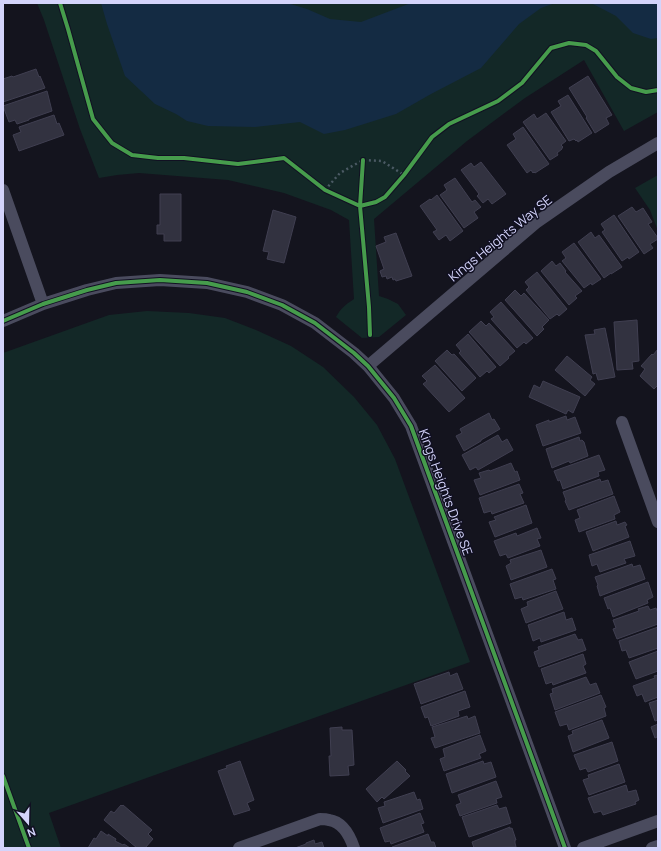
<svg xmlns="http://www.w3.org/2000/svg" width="661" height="851" viewBox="0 0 661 851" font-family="Manrope,sans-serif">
<rect width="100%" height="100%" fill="#14141e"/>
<path fill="#132827" d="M 37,3 L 658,3 L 658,112 L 624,131 L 584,60 L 525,98 L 467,141 L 374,219 L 379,296 L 388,299 L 398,304 L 406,315 L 379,337 L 362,338 L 336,317 C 341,308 345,305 354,299 L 349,220 L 331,210 L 284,193 L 228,180 L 139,173 L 117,175 L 99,178 L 80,129 L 44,20 Z
M 658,175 L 658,231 L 650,210 L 635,188 Z
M 147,311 L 189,313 L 225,318 L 256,330 L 291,346 L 323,367 L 354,397 L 377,425 L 395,459 L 470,662 L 49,813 L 61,848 L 3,848 L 3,353 L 109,315 Z"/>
<path fill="#142b43" d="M 101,3 L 287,3 L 307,9 L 330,19 L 361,22 L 411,3 L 555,3 L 541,8 L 519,24 L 481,68 L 431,94 L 396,114 L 345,130 L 324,134 L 300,122 L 255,127 L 208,126 L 187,121 L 176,114 L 155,104 L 125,76 L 107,24 Z
M 591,3 L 658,3 L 658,38 L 651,39 L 633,33 L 616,16 Z"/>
<path fill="#323240" stroke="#403f51" d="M 36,69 L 39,77 L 40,76 L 45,88 L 3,102 L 3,79 L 12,76 L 13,77 Z
M 588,76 L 612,115 L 606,118 L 609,124 L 595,133 L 586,118 L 587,117 L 569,88 Z
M 47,91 L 52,111 L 29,119 L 29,120 L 17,124 L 15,120 L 9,122 L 3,106 Z
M 568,95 L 592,133 L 578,142 L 577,140 L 576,141 L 574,139 L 569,141 L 551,112 L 561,106 L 558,101 Z
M 546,113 L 566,141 L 561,145 L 563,147 L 562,148 L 562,149 L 557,153 L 558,155 L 550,160 L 523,122 L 534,114 L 537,119 Z
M 54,115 L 57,124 L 59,123 L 64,135 L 19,151 L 13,135 L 21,132 L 19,127 Z
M 523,127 L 549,164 L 535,173 L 534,172 L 533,173 L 531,170 L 527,173 L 507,145 L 516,139 L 513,134 Z
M 481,162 L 506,194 L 492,204 L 488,199 L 483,203 L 477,196 L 479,194 L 461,170 L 471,163 L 474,167 Z
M 455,178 L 472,202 L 475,200 L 481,207 L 474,212 L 478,218 L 464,228 L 440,195 L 447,190 L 444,185 Z
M 160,194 L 181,194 L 181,241 L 164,241 L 164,234 L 157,234 L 157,225 L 160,225 Z
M 437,195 L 463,231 L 450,241 L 446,235 L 439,240 L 433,232 L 437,230 L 420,206 L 430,199 L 431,200 Z
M 632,207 L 636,212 L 643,208 L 652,222 L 648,224 L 658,238 L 658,239 L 650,244 L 653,248 L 644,254 L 618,216 Z
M 273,210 L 296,217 L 284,263 L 267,259 L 269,252 L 263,251 Z
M 614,215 L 639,252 L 629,259 L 628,257 L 622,261 L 602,232 L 605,230 L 601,224 Z
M 591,232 L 595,238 L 599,235 L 622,267 L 611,274 L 611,273 L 604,278 L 578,242 Z
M 396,233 L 412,276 L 396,281 L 395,279 L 393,280 L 392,277 L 387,279 L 386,276 L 382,277 L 380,271 L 384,269 L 376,246 L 386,242 L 384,237 Z
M 574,243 L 601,279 L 592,285 L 591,283 L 584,288 L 562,261 L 566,258 L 562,252 Z
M 552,261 L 556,266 L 560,263 L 566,271 L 565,272 L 582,291 L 575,296 L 577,298 L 569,305 L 541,271 Z
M 537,272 L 567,309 L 559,316 L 557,314 L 550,319 L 526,290 L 529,287 L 525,282 Z
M 515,290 L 521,296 L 524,293 L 549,320 L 542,327 L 544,329 L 537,336 L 505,300 Z
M 501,302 L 533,338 L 526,344 L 524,342 L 517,348 L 491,319 L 494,317 L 490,312 Z
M 637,320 L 639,361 L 632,362 L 633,369 L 617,370 L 614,322 Z
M 481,321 L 486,326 L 489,323 L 515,351 L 508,357 L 509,358 L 500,366 L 469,332 Z
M 605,328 L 615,377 L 598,380 L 596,373 L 593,374 L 585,335 L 595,334 L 594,330 Z
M 468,334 L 496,367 L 489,373 L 487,371 L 480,377 L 459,353 L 461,351 L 456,345 Z
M 658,349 L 658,385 L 654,389 L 640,376 L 645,369 L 641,366 L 652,354 L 653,355 Z
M 447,350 L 452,355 L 454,354 L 476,378 L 462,391 L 435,361 Z
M 567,356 L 592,377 L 590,380 L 595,384 L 585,396 L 555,370 Z
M 435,365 L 465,398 L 449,412 L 423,384 L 427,381 L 422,376 Z
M 543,381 L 580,397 L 573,413 L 568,410 L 566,414 L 529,397 L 534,385 L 540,388 Z
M 489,413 L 492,420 L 494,419 L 500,429 L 481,440 L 481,441 L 464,451 L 456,436 L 462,433 L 460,429 Z
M 566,416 L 567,420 L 575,417 L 581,433 L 543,446 L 536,425 L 549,420 L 549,422 Z
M 498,435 L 502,442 L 507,439 L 513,450 L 478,470 L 476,467 L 470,470 L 462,455 Z
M 579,437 L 580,441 L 582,440 L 584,442 L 588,456 L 570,463 L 569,461 L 552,468 L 546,449 Z
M 599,455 L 605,470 L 598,472 L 599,476 L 563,489 L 560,480 L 558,481 L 554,471 Z
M 511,463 L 515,472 L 517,471 L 520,480 L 480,495 L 474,480 L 481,478 L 479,473 L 489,470 L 490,471 Z
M 600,479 L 601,482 L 608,480 L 613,494 L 569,510 L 565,501 L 566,500 L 563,492 Z
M 519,484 L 523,493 L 520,494 L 524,503 L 492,514 L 491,511 L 484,513 L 479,498 Z
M 614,496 L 620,512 L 614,515 L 615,519 L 579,532 L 575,520 L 580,518 L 577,510 Z
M 526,505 L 532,523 L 495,537 L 489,522 L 496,520 L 494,517 Z
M 616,521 L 617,525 L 625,522 L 627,525 L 625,526 L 629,537 L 593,551 L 586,532 Z
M 537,528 L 541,538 L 537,539 L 540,546 L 508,558 L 506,554 L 500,556 L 494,541 L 516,533 L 517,536 Z
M 630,541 L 635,556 L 624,559 L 626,563 L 600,572 L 597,564 L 592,566 L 589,555 Z
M 541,550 L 547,567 L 511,580 L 506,566 L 511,563 L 510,560 Z
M 632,564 L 633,567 L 640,565 L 645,579 L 600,596 L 597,586 L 598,585 L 595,577 Z
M 552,569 L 556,579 L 553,580 L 556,589 L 523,600 L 522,597 L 515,599 L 510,584 Z
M 648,582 L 653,597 L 647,600 L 648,603 L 613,617 L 610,608 L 608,609 L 604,598 Z
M 556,591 L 563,609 L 526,623 L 521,609 L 528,606 L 527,602 Z
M 648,606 L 650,610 L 656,608 L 658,613 L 658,624 L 617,639 L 613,629 L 616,628 L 613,620 L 639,611 L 638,609 Z
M 564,612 L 566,620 L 572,618 L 576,630 L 541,642 L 540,638 L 533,641 L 528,625 Z
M 658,627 L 658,648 L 629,658 L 626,650 L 622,651 L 619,641 Z
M 575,634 L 578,640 L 582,639 L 586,650 L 539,667 L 534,652 L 539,650 L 538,647 Z
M 658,651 L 658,671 L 636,679 L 629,662 Z
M 583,654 L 586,664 L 583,666 L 586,673 L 553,685 L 552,682 L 546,684 L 541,669 Z
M 449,672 L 450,676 L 457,673 L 463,689 L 421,704 L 414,684 Z
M 658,675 L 658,697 L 645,702 L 642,694 L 637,696 L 633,686 L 655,678 L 654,676 Z
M 586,677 L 590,685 L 596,683 L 600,693 L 555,710 L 550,694 L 553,693 L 552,689 Z
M 465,691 L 470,707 L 458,711 L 459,716 L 431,726 L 428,717 L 425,718 L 421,707 Z
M 601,695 L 606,707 L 604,708 L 606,716 L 569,730 L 567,724 L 560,726 L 555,712 Z
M 658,700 L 658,720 L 655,721 L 649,703 Z
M 467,716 L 468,719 L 475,716 L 480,733 L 435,748 L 431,738 L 435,737 L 432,727 Z
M 602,720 L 609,738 L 573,752 L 568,736 L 573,734 L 572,731 Z
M 658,724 L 658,738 L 657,737 L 655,738 L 651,727 Z
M 342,727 L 342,730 L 352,730 L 354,765 L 348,766 L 349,775 L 330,776 L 329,756 L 331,756 L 330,728 Z
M 480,735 L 486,751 L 479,754 L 481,758 L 444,771 L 440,759 L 445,757 L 443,749 Z
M 612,742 L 618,761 L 588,772 L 586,768 L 580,770 L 574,755 Z
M 240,761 L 254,800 L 247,803 L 250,810 L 234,815 L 218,771 L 227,768 L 226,766 Z
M 397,761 L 406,770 L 405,771 L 410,776 L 384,799 L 382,797 L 377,802 L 366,789 Z
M 483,761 L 484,764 L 491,762 L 496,777 L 452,793 L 446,774 Z
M 619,764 L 625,782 L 589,795 L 583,780 L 589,778 L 588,775 Z
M 496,781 L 502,797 L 496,799 L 497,803 L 460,816 L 456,805 L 461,803 L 458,795 Z
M 626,785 L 628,792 L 636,790 L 639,800 L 635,802 L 636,804 L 603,815 L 601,811 L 594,813 L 588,798 Z
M 414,792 L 417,800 L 420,799 L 423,809 L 383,823 L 378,808 L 385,806 L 384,802 Z
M 121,805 L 122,806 L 123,805 L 152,830 L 148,834 L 153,839 L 145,848 L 137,848 L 104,820 L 111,811 L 114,813 Z
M 497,805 L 499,809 L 506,807 L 511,823 L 469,837 L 462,817 Z
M 420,813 L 424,823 L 421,824 L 424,832 L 391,844 L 390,841 L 385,842 L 380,828 Z
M 510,827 L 510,829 L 512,828 L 516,840 L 515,840 L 515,843 L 516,847 L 474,848 L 472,842 Z
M 101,831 L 108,836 L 108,834 L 116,839 L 115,841 L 123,845 L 124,844 L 130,848 L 88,848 L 94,838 L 96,839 Z
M 428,834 L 431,842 L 434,842 L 436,848 L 393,848 L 392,847 Z
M 314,840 L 315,844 L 322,842 L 324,848 L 295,848 L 306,844 L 306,843 Z"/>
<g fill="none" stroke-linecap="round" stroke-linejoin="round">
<path stroke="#4b5a64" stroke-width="2.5" stroke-dasharray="2 3" stroke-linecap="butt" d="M 325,190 L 340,173 L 363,160 L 382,161 L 404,175"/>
<path stroke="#4a4b5e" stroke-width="12" d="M 3,190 L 43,304
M 3,321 L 43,304 L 87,290 L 116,283 L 160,280 L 207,283 L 247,292 L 282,305 L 315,323 L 354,353 L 368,366 L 394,398 L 411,426 L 565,848
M 368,366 L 537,222 L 609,172 L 658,143
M 622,422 L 658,522
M 239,848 L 320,819 C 323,819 326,819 329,820 C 343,822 350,836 354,848
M 583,848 L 658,821
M 652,848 L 658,846"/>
<defs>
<path id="cycleway" d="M 60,3 L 68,29 L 93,119 L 112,143 L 132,155 L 158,158 L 184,158 L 238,164 L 284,158 L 325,190 L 360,206 L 376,202 L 385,197 L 404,175 L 432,137 L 449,124 L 498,101 L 522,83 L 551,48 L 569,43 L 586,45 L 596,51 L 617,77 L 631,88 L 646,92 L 658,90
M 363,160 L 360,206 L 369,307 L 370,335
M 3,321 L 43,304 L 87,290 L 116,283 L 160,280 L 207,283 L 247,292 L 282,305 L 315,323 L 354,353 L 368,366 L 394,398 L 411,426 L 565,848
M 3,776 L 29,848"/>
</defs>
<use href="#cycleway" stroke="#111022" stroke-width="6"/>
<use href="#cycleway" stroke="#469c4c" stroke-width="4"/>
</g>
<g text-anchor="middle" stroke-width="3" stroke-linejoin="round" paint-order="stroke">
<g font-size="13" fill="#d4d4fb" stroke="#111022">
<text transform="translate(500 238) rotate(-39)" y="5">Kings Heights Way SE</text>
<text transform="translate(446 492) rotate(70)" y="5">Kings Heights Drive SE</text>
</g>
</g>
<rect width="661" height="851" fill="none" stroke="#d4d4fb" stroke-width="8"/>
<g transform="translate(28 823) rotate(160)" stroke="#111022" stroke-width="3" paint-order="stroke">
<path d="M0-3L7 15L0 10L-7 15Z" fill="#d4d4fb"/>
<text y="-6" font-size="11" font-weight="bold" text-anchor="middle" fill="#d4d4fb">N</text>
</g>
</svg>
